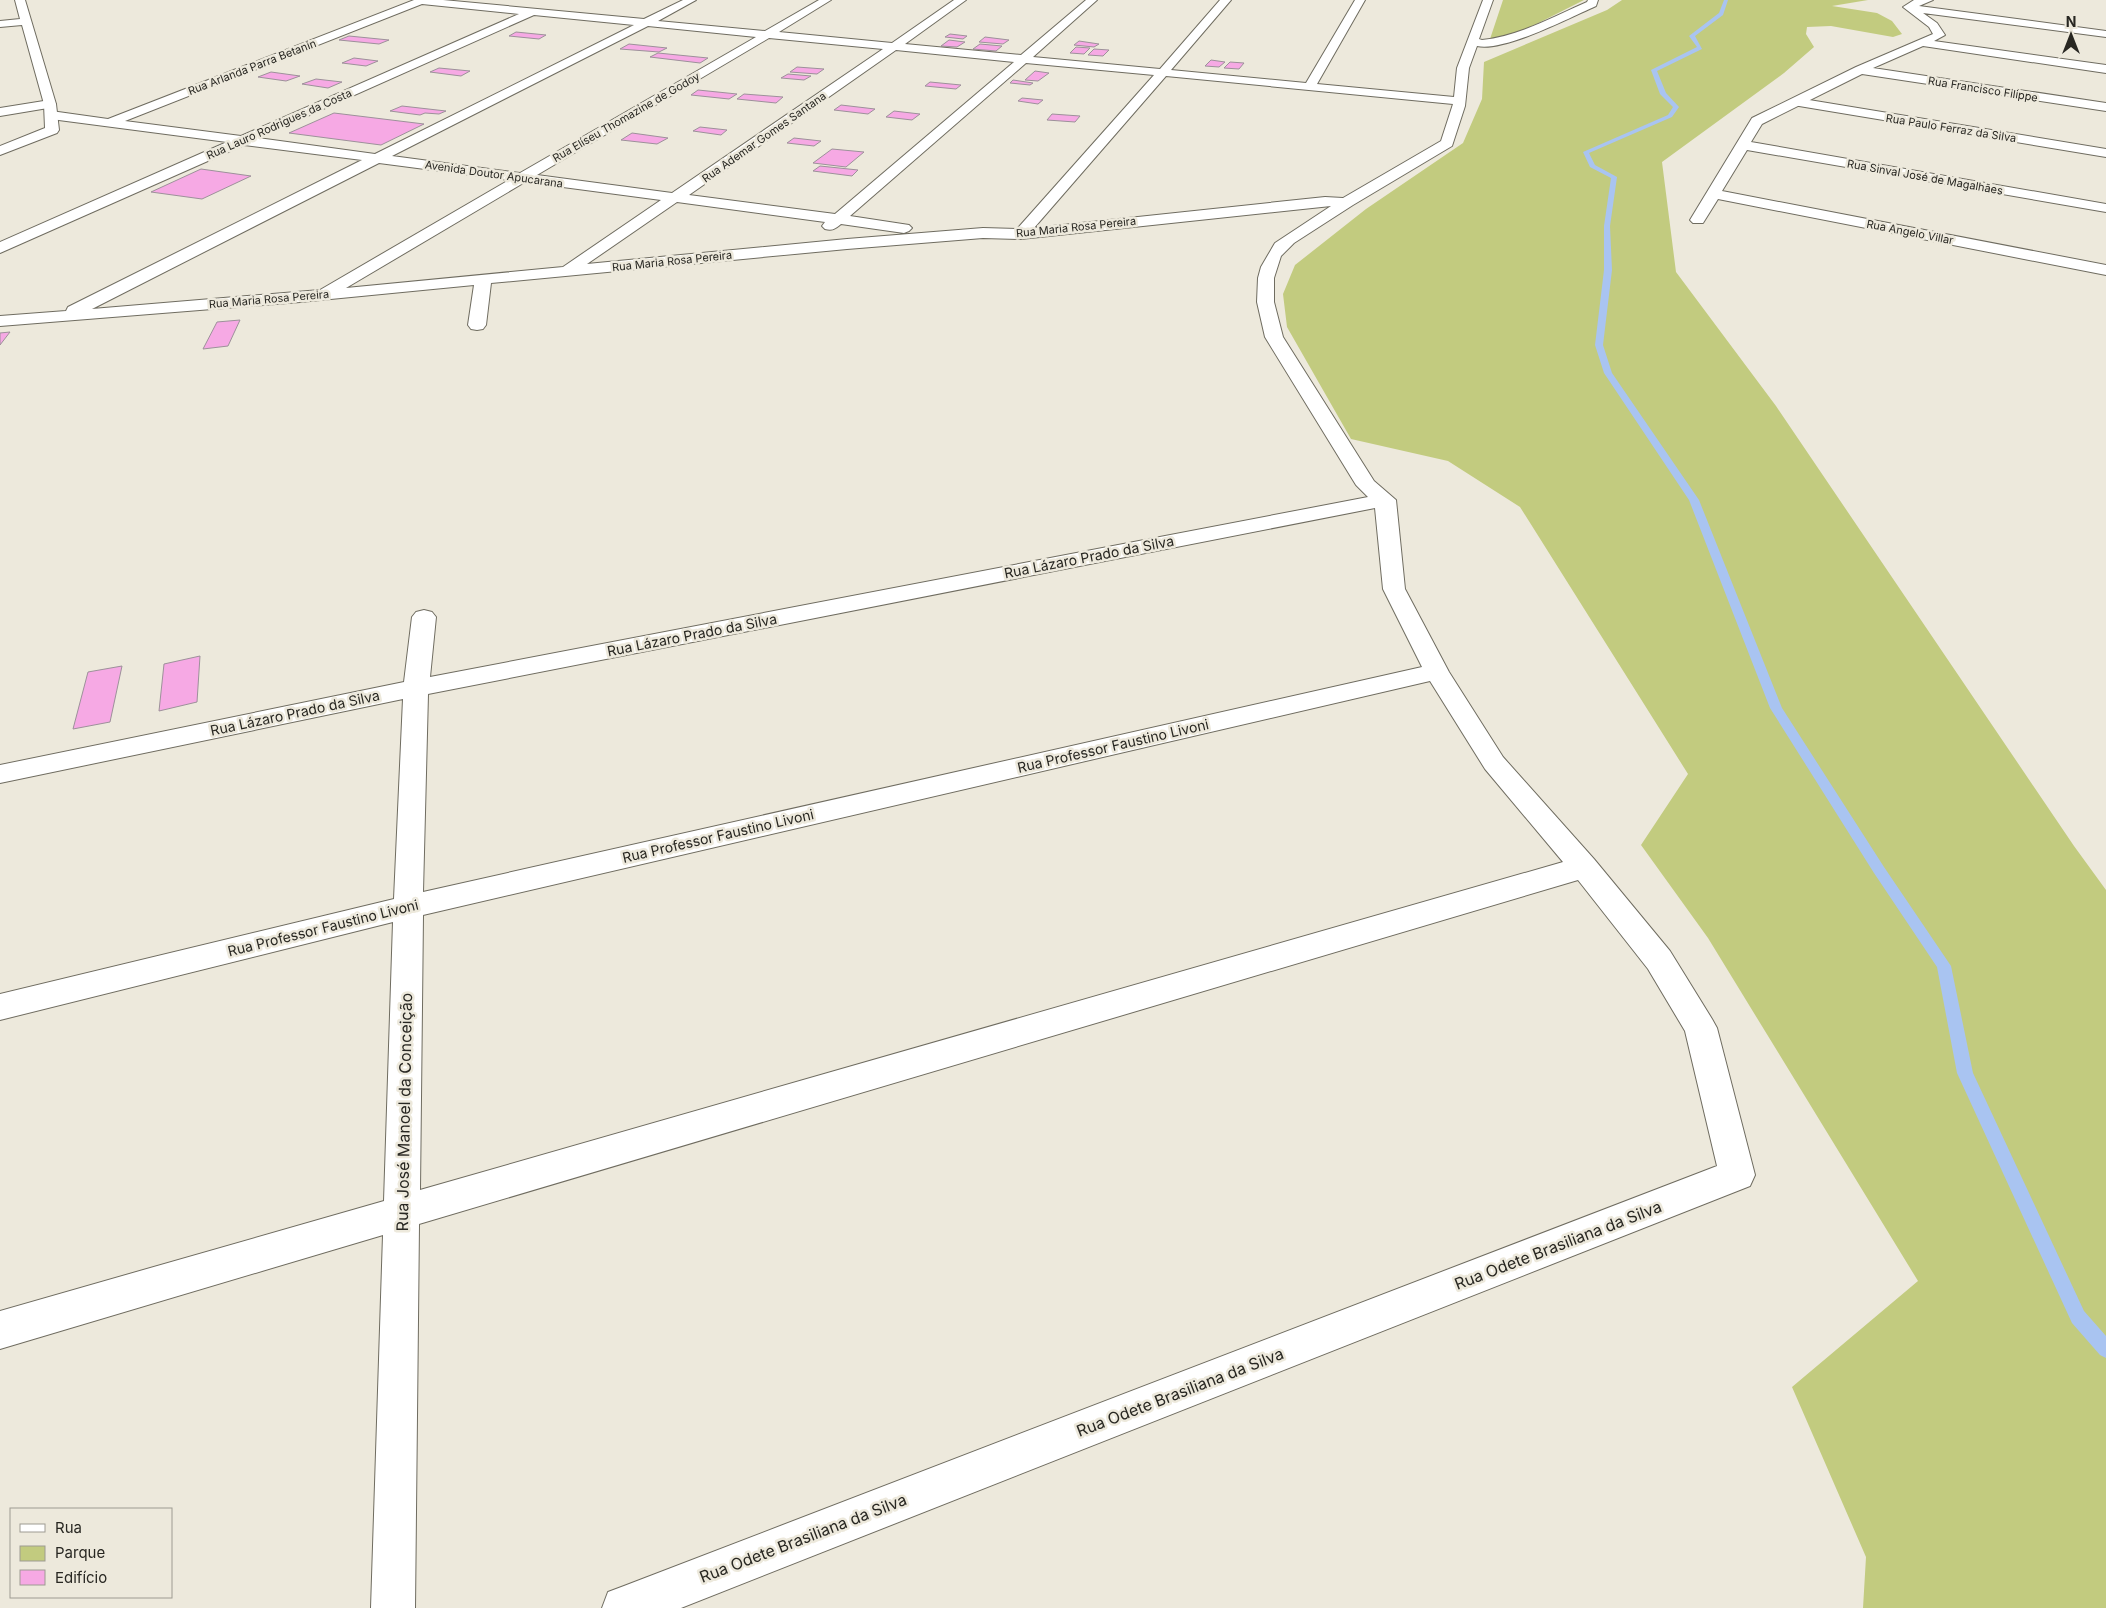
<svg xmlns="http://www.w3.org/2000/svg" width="2106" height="1608" viewBox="0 0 2106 1608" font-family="Inter,sans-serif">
<rect width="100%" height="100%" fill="#ede9dc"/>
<path fill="#c2cb7f" d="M 1503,0 L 1584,0 L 1503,41 L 1490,39 Z
M 1622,0 L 1868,0 L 1832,6 L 1877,13 L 1892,21 L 1902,34 L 1893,37 L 1831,26 L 1807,27 L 1806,34 L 1814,47 L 1784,73 L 1662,162 L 1676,272 L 1776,406 L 2074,846 L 2106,890 L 2106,1608 L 1863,1608 L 1866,1557 L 1792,1387 L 1918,1281 L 1708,938 L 1641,845 L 1688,774 L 1520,507 L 1448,461 L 1351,439 L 1287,327 L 1283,294 L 1295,265 L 1366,209 L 1463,143 L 1482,99 L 1484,62 L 1607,10 Z"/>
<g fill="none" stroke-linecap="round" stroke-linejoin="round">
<path fill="#a9c4f1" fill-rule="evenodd" d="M 1724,0 L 1728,0 L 1723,15 L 1695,36 L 1702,49 L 1657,71 L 1666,93 L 1679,107 L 1672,117 L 1589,153 L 1595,165 L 1617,177 L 1610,226 L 1612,270 L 1603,345 L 1612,373 L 1699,500 L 1782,708 L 1884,867 L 1951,966 L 1973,1073 L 2084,1311 L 2106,1336 L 2106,1358 L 2100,1355 L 2072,1323 L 1957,1073 L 1937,967 L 1874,873 L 1770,708 L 1689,500 L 1604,373 L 1595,345 L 1604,270 L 1604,226 L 1611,178 L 1590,167 L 1583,152 L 1668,115 L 1673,107 L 1660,94 L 1651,70 L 1697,47 L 1689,36 L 1719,13 Z"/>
</g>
<path fill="#f6a9e4" stroke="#9d919a" d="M 516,32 L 546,35 L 539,39 L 509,36 Z
M 950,34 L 967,36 L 963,39 L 945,37 Z
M 349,36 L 389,40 L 379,44 L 339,40 Z
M 985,37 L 1009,40 L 1003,44 L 979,42 Z
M 949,40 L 965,42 L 957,47 L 941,46 Z
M 1079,41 L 1099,44 L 1094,47 L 1074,45 Z
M 629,44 L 667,48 L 659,52 L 620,49 Z
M 980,44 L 1002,46 L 996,51 L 973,49 Z
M 1076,47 L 1090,48 L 1084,54 L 1070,53 Z
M 1094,49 L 1109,50 L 1103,56 L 1088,55 Z
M 658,53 L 708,58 L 700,63 L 650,57 Z
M 354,58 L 378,61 L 366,66 L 342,63 Z
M 1211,60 L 1225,62 L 1219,67 L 1205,66 Z
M 1230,62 L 1244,63 L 1239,69 L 1224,68 Z
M 797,67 L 824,69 L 817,74 L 790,72 Z
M 439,68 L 470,71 L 461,76 L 430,72 Z
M 1035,71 L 1049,73 L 1038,81 L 1025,80 Z
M 271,72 L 300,76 L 286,81 L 258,77 Z
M 788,74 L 811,76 L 804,80 L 781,78 Z
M 316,79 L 342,82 L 328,88 L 302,84 Z
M 1013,80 L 1033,83 L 1030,85 L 1010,83 Z
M 930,82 L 961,85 L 956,89 L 925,86 Z
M 698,90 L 737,94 L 729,99 L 691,95 Z
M 744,94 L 783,97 L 776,103 L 737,99 Z
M 1022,98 L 1043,100 L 1038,104 L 1018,101 Z
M 841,105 L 875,109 L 868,114 L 834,110 Z
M 402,106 L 446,111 L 439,114 L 425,113 L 420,115 L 390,111 Z
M 894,111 L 920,114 L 912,120 L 886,117 Z
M 334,113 L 424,124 L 381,145 L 289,133 Z
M 1052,114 L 1080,116 L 1075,122 L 1047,120 Z
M 700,127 L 727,130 L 721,135 L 693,131 Z
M 632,133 L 668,138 L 657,144 L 621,140 Z
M 794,138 L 821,141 L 814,146 L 787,143 Z
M 832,149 L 864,152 L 846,167 L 813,163 Z
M 820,166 L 858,170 L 852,176 L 813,171 Z
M 201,169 L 251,176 L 202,199 L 151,192 Z
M 240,320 L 228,346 L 203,349 L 217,322 Z
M 10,332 L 0,345 L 0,333 Z
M 200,656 L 197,702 L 159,711 L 164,664 Z
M 122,666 L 110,722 L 73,729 L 88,672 Z"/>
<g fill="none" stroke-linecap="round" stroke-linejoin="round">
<defs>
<path id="street" d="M 414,0 L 443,0 L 644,19 L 683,0 L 696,0 L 658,21 L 765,31 L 819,0 L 831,0 L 779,32 L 892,43 L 954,0 L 966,0 L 905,44 L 1021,55 L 1086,0 L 1097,0 L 1033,57 L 1160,69 L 1220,0 L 1231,0 L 1171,70 L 1306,83 L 1355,0 L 1365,0 L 1317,84 L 1454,97 L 1457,68 L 1483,0 L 1493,0 L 1479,39 L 1482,40 C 1519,36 1553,17 1587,2 L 1588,0 L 1598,0 L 1596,6 C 1569,18 1504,52 1477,46 L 1469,68 L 1465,106 L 1452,146 L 1353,205 L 1294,243 L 1281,256 L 1274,278 L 1274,302 L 1283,337 L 1374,481 L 1396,500 L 1405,589 L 1449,672 L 1503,757 L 1594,859 L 1670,951 L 1712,1019 L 1717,1028 L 1755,1175 L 1750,1186 L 681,1608 L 602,1608 L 608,1592 L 624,1586 L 1717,1166 L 1685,1031 L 1648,969 L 1578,880 L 419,1224 L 415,1608 L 371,1608 L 383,1235 L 0,1349 L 0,1311 L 384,1201 L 393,922 L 0,1020 L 0,994 L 394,899 L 403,699 L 0,783 L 0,765 L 404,682 L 412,617 L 416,612 L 424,610 L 432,612 L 436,617 L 430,677 L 1368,497 L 1356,485 L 1265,337 L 1257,302 L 1258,278 L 1261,267 L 1275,243 L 1331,206 L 1021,239 L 983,238 L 847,249 L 491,283 L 486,325 L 483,329 L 477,330 L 471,329 L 468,325 L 474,285 L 300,302 L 0,326 L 0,316 L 66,311 L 68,307 L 362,160 L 244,145 L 0,253 L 0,242 L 227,142 L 51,119 L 45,115 L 46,112 L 51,111 L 108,119 ZM 422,4 L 519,14 L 241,136 L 125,121 ZM 534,15 L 634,25 L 375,154 L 258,138 ZM 648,26 L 756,37 L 520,173 L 392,156 ZM 769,38 L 883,49 L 672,193 L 537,175 ZM 896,50 L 1014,62 L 835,214 L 689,195 ZM 1026,63 L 1154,75 L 1017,229 L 983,228 L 847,239 L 587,264 L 677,202 L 825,222 L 822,226 L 825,229 C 832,231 835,229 841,224 L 904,233 L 909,231 L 912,228 L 909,225 L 850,216 ZM 1166,76 L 1453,104 L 1441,141 L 1343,198 L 1325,197 L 1034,228 ZM 379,163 L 509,180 L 320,290 L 92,309 ZM 525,182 L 661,200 L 563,267 L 346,288 ZM 1375,508 L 1383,589 L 1422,667 L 423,892 L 428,694 ZM 1430,681 L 1485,769 L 1563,862 L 420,1190 L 423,915 Z
M 1914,0 L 1933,0 L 1919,6 L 2106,31 L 2106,37 L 1923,13 L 1937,23 L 1945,35 L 1934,41 L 2106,65 L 2106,73 L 1923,46 L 1873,68 L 2106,103 L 2106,111 L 1862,74 L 1762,124 L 1751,142 L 2106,204 L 2106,212 L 1747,150 L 1722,191 L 2106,265 L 2106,275 L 1718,199 L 1703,223 L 1693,223 L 1690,220 L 1752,118 L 1856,67 L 1933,34 L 1929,27 L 1903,7 Z
M 50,100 L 56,104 L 54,107 L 0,116 L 0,108 Z"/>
<path id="secondary" d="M 15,0 L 25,0 L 56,104 L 59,130 L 57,133 L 0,155 L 0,146 L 45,128 L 44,104 L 22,25 L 0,27 L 0,21 L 20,19 Z
M 1797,98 L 2106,149 L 2106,157 L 1793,105 L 1791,102 Z"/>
</defs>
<use href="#street" stroke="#6f6c60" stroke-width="2"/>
<use href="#secondary" stroke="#6f6c60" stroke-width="2"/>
<use href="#street" fill="#fff" fill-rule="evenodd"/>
<use href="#secondary" fill="#fff" fill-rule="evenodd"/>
</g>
<g text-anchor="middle" stroke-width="5" stroke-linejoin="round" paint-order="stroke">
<g font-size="11" fill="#282722" stroke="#ede9dc">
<text transform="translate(252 67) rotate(-21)" y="4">Rua Arlanda Parra Betanin</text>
<text transform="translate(1983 89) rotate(9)" y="4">Rua Francisco Filippe</text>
<text transform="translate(626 117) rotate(-30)" y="4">Rua Eliseu Thomazine de Godoy</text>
<text transform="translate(279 124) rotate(-24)" y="4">Rua Lauro Rodrigues da Costa</text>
<text transform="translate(1951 128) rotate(9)" y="4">Rua Paulo Ferraz da Silva</text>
<text transform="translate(764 137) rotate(-35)" y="4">Rua Ademar Gomes Santana</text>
<text transform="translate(494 174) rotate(8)" y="4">Avenida Doutor Apucarana</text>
<text transform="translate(1925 177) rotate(10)" y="4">Rua Sinval José de Magalhães</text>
<text transform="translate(1076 227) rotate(-6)" y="4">Rua Maria Rosa Pereira</text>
<text transform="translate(1910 232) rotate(11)" y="4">Rua Angelo Villar</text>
<text transform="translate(672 261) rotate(-6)" y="4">Rua Maria Rosa Pereira</text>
<text transform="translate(269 299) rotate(-5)" y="4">Rua Maria Rosa Pereira</text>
</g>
<g font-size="14" fill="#282722" stroke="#ede9dc">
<text transform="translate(1089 557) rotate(-11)" y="5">Rua Lázaro Prado da Silva</text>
<text transform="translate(692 635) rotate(-11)" y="5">Rua Lázaro Prado da Silva</text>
<text transform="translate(295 713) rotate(-12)" y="5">Rua Lázaro Prado da Silva</text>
<text transform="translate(1113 746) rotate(-13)" y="5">Rua Professor Faustino Livoni</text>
<text transform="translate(718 836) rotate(-13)" y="5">Rua Professor Faustino Livoni</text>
<text transform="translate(323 928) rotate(-14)" y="5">Rua Professor Faustino Livoni</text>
</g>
<g font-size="16" fill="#282722" stroke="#ede9dc">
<text transform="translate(404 1112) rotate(-89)" y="6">Rua José Manoel da Conceição</text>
<text transform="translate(1558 1245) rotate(-21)" y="6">Rua Odete Brasiliana da Silva</text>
<text transform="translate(1180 1392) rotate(-21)" y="6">Rua Odete Brasiliana da Silva</text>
<text transform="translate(803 1538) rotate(-21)" y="6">Rua Odete Brasiliana da Silva</text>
</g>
</g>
<rect x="10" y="1508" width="162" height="90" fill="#ede9dc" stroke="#9e9b92"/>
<rect x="20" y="1524" width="25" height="8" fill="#ffffff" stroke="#9e9b92"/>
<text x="55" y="1533" font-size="15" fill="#282722">Rua</text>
<rect x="20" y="1546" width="25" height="15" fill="#c2cb7f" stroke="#9e9b92"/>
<text x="55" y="1558" font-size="15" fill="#282722">Parque</text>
<rect x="20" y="1570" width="25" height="15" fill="#f6a9e4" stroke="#9e9b92"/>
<text x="55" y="1583" font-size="15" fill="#282722">Edifício</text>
<g transform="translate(2071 35)" stroke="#ede9dc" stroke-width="4" paint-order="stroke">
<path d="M0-4L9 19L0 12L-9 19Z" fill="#282722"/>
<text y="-8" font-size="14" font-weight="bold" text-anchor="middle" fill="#282722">N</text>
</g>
</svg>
